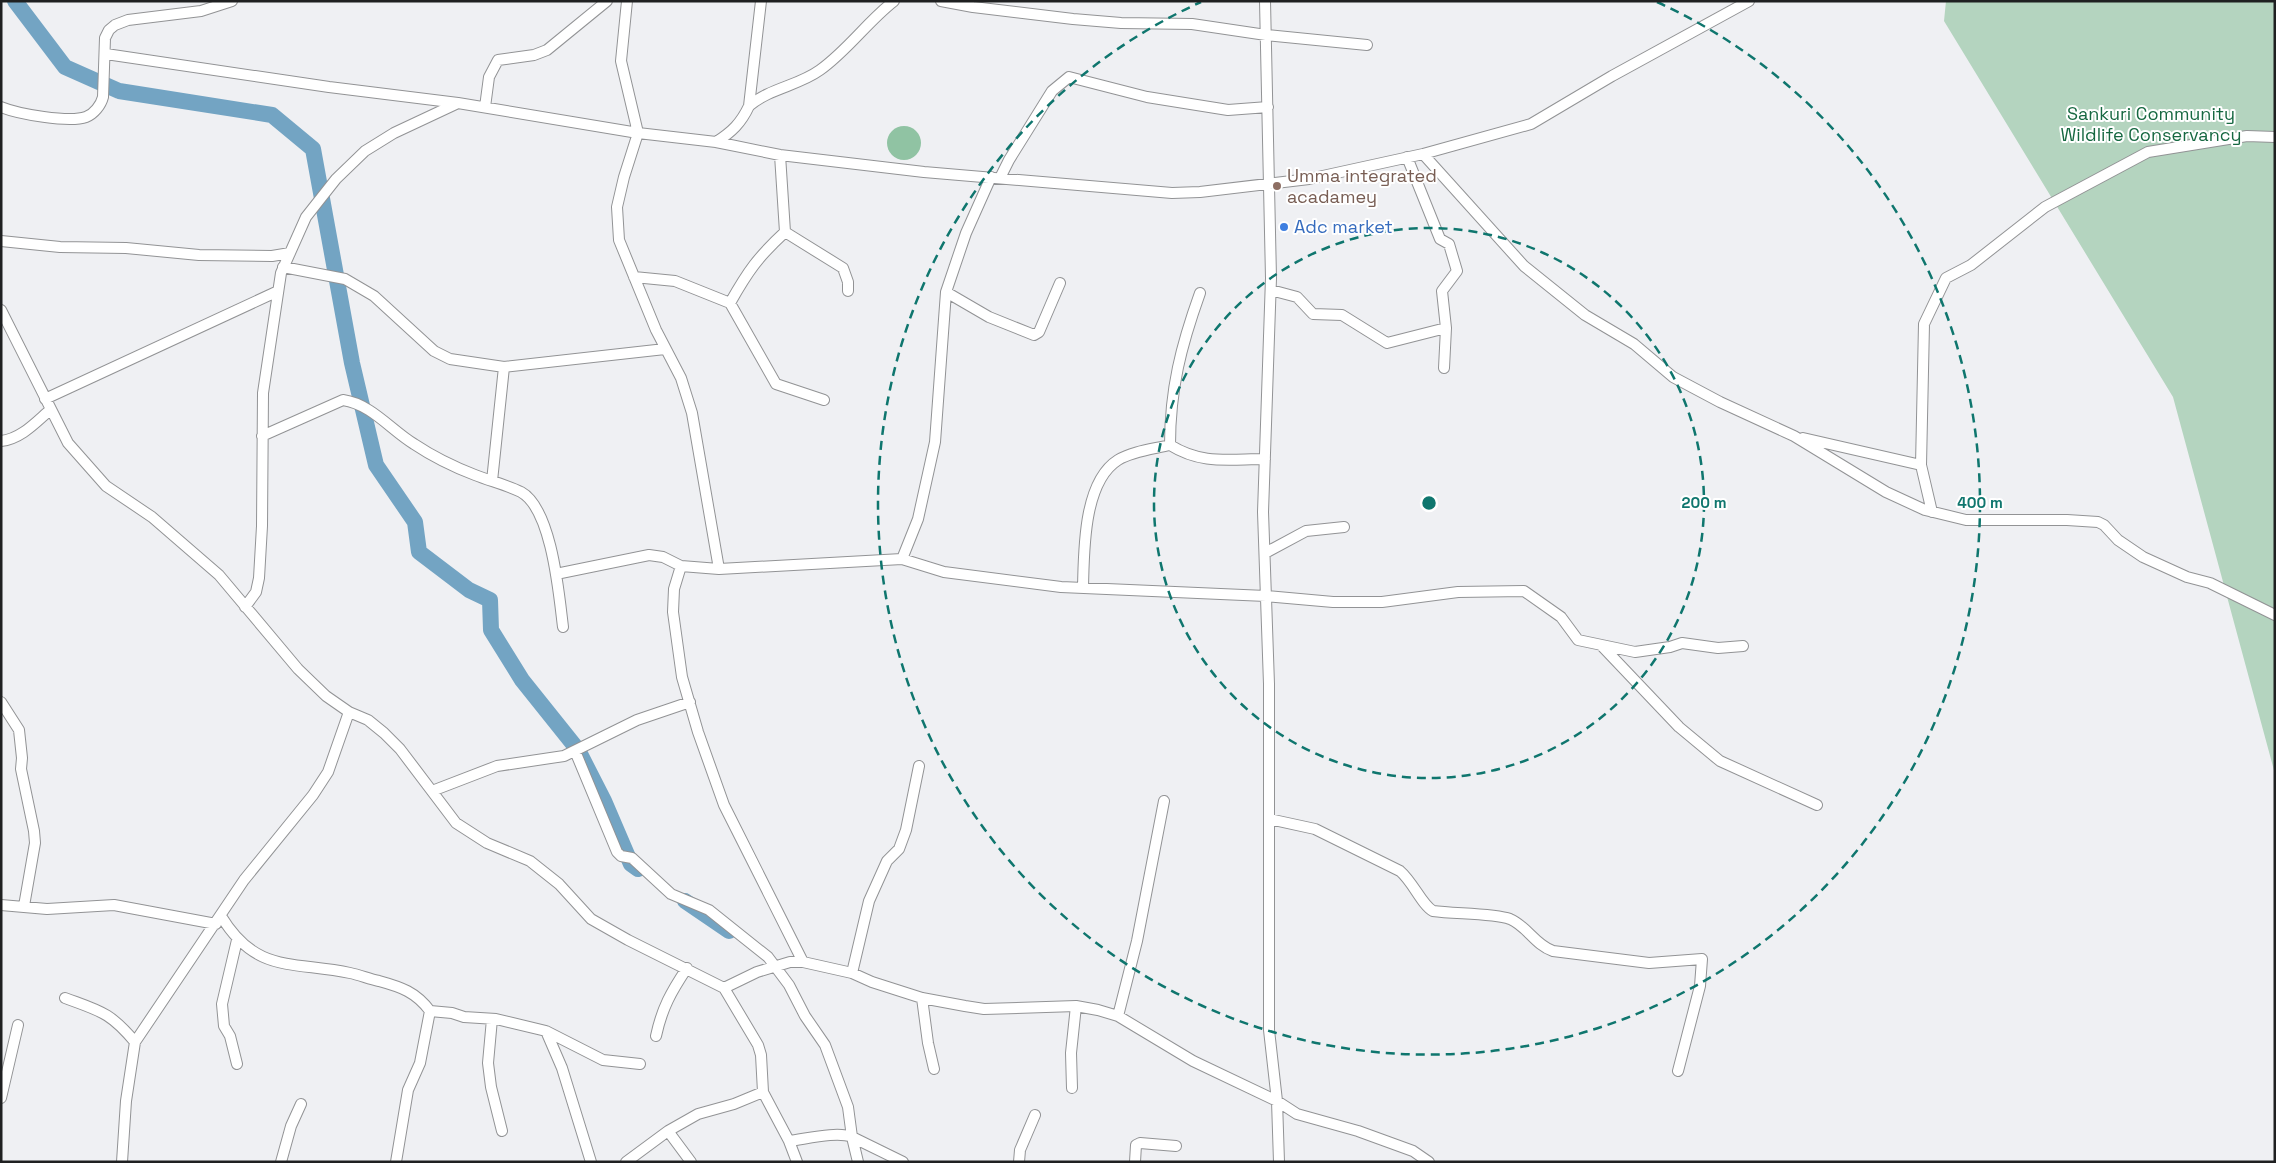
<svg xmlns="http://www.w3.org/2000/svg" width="2276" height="1163" viewBox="0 0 2276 1163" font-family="'Space Grotesk',sans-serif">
<rect width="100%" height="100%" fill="#eff0f3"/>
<path fill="#b4d4bf" d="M 1946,1 L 2275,1 L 2275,774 L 2173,397 L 1944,21 Z"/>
<path fill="#90c3a3" d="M887 143a17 17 0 1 1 34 0a17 17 0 1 1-34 0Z"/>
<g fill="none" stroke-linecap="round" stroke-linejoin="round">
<path stroke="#73a4c3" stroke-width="16" d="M 15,1 L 65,67 L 119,91 L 272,115 L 313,149 L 352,363 L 376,465 L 415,522 L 419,552 L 469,590 L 490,600 L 491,630 L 522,680 L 578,750 L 604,801 L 631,864 L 638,869
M 685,901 L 729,931"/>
<defs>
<path id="street" d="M 627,1 L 621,61 L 638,133 L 624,177 L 617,207 L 619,240 L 656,330 L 681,378 L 692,413 L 719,569 L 902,559 L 944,572 L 1061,587 L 1266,596 L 1333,602 L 1382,602 L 1458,592 L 1524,591 L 1561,617 L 1578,640 L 1635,652 L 1670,647 L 1682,643 L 1718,648 L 1743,646
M 941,1 L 973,7 L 1073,19 L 1121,23 L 1192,24 L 1266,35 L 1367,45
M 1265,1 L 1271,278 L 1263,512 L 1269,684 L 1269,1030 L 1277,1101 L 1279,1162
M 106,54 L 329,87 L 458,103 L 638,133 L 716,142 L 780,155 L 924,172 L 1172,193 L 1200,192 L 1309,179 L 1423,154 L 1531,124 L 1612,76 L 1749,1
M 749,106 C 770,88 798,86 820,70 C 848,50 867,22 894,1
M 1,107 C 18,114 69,123 86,117 C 94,114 101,105 103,97 L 105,38 L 109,30 L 115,25 L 128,20 L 201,11 L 232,1
M 485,107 L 489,77 L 498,60 L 534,55 L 547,50 L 607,1
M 716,142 C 732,132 741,123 749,106 L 761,1
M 1423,154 L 1524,266 L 1585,315 L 1634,344 L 1673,377 L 1720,402 L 1794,436 L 1886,492 L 1925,510 L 1966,520 L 2067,520 L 2098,522 L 2104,525 L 2118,540 L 2143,557 L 2187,577 L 2210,583 L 2275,615
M 1000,178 L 1009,160 L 1052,91 L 1069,77 L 1147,97 L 1228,110 L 1268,107
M 785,232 L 843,268 L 848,282 L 848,291
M 1,241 L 60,247 L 126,248 L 199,255 L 272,256 L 290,253
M 283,267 L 345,279 L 374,296 L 434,351 L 450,359 L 504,367 L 665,349
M 634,277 L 675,281 L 730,303 C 748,271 758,257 785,232 L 780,155
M 1271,290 L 1297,297 L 1313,314 L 1342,315 L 1387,343 L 1446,328 L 1442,291 L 1457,271 L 1449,244 L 1440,239 L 1407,157
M 946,292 L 989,317 L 1034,335 L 1039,332 L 1060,283
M 1200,293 C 1181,346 1170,389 1170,445 C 1202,465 1229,459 1265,459
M 730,303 L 776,384 L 824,400
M 1,310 L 68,443 L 106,486 L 152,517 L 219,575 L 298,669 L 326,696 L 349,712 L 368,720 L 384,733 L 400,749 L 456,823 L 487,843 L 530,861 L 559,884 L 591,919 L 628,940 L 724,988 L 758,1045 L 761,1055 L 763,1092 L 789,1141 L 797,1162
M 1444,368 L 1446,328
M 45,399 L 276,292
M 262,436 L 343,400 C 371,404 391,430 414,444 C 432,456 454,467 475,475 C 490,481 507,485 521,492 C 552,509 559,595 563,627
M 1803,438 L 1921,465
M 1,441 C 21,439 36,422 50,410
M 492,481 L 504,367
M 1932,512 L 1921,465 L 1924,324 L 1946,278 L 1971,265 L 2045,207 L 2148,152 L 2247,136 L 2275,137
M 1265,553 L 1306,531 L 1344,527
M 902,559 L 918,519 L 935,442 L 946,292 L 966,233 L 991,177
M 681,566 L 674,589 L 673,612 L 682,677 L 698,732 L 724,805 L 803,962
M 556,574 L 649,555 L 663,557 L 681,566 L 719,569
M 1083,587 C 1084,552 1083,482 1118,460 C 1133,451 1154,449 1170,445
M 245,607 L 256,592 L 259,578 L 262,526 L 263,393 L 281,273 L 306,217 L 336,179 L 365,151 L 394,133 L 458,103
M 1601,645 L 1679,727 L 1720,761 L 1817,805
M 1,702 L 19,730 L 22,758 L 21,769 L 34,831 L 35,843 L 24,906
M 575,751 L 617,852 L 621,856 L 632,858 L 671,894 L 709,910 L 768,957 L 789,985 L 805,1016 L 825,1045 L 848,1107 L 852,1137 C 837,1131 806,1139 789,1141
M 432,791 L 497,766 L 564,756 L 637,720 L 690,702
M 1269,819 L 1315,829 L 1400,871 C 1413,882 1422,905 1433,911 C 1454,914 1493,913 1510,919 C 1527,926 1535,945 1553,951 L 1649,963 L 1702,959 L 1700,986 L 1678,1071
M 1,905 L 47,909 L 114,905 L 216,924
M 221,916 C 256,974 293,961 350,973 C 360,975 369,979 379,981 C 401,987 416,992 430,1011 L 420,1063 L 408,1090 L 396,1162
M 237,940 L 222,1004 L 224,1026 L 230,1036 L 237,1064
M 852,973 L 869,901 L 887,861 L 899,849 L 906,830 L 919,766
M 724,988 L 757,972 L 790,962 L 803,962 L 852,973 L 872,982 L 922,998 L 965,1006 L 984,1009 L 1076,1006 L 1098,1010 L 1118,1016 L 1193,1061 L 1277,1101 L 1297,1114 L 1358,1131 L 1413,1151 L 1429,1162
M 65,998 C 100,1011 110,1012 135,1042
M 922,998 L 928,1043 L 934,1069
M 430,1011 L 452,1013 L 464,1017 L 496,1019 L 546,1031 L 562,1068 L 591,1162
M 1118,1016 L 1137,941 L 1164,801
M 492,1019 L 488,1063 L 491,1087 L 502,1131
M 546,1031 L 603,1060 L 640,1064
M 656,1036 C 662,1008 671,992 687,968
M 1072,1088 L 1071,1053 L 1076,1006
M 1,1098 L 18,1025
M 668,1131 L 691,1162
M 122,1162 L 126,1101 L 135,1042 L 244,880 L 313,795 L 328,772 L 349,712
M 281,1162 L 291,1126 L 301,1104
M 626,1162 L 668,1131 L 698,1114 L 734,1104 L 763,1092
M 858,1162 L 852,1137 L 903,1162
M 1019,1162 L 1020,1150 L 1035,1115
M 1135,1162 L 1136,1145 L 1140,1143 L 1176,1146"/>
</defs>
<use href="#street" stroke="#929395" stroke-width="12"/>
<use href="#street" stroke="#fff" stroke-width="10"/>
</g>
<g fill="none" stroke="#0f766e" stroke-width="2.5" stroke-dasharray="9 6">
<circle cx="1429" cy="503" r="275"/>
<path d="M1657 2A551 551 0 1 1 1201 2"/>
</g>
<circle fill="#8d6e63" stroke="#fff" stroke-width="2" cx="1277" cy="186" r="5"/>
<circle fill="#3f7fe0" stroke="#fff" stroke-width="2" cx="1284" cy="227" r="5"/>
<g text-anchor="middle" stroke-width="4" stroke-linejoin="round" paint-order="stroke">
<g font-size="18" fill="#166841" stroke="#fff">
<text x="2151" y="120">Sankuri Community<tspan x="2151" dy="21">Wildlife Conservancy</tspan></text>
</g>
<g font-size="18" fill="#785e54" stroke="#fff" text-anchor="start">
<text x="1287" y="182">Umma integrated<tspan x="1287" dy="21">acadamey</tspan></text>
</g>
<g font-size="18" fill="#366cbe" stroke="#fff" text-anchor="start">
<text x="1294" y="233">Adc market</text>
</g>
</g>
<circle cx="1429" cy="503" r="8" fill="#0f766e" stroke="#fff" stroke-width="2.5"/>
<g font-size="15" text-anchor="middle" font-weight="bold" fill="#0f766e" stroke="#fff" stroke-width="4" stroke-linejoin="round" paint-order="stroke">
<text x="1704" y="508">200 m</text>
<text x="1980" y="508">400 m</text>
</g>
<rect width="2276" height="1163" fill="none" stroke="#1f2021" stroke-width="5"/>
</svg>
